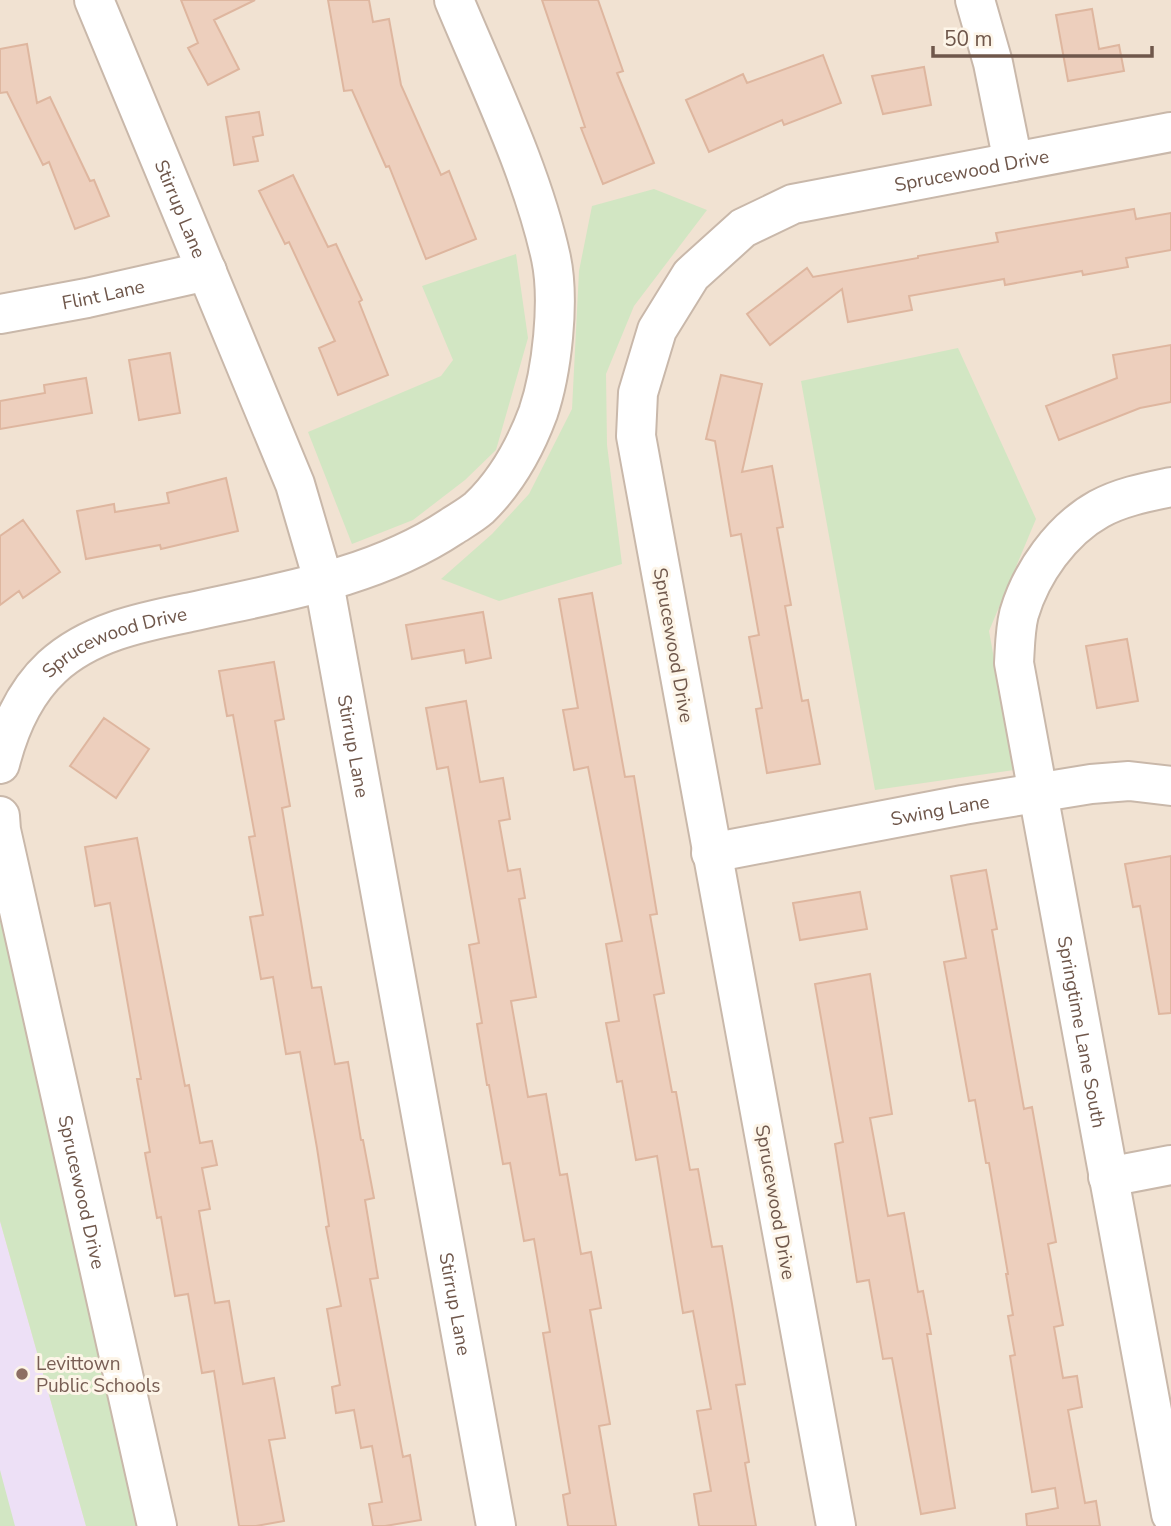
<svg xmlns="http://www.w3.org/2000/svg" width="1171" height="1526" viewBox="0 0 1171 1526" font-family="'Nunito Sans',sans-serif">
<rect width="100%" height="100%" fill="#faf0e3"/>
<path fill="#f1e2d2" d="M 0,0 L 1171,0 L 1171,1526 L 82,1526 L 0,1227 Z"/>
<path fill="#ede0f6" d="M 0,1221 L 86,1526 L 0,1526 Z"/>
<path fill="#d2e6c3" d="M 654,189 L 707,210 L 634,306 L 606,374 L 607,445 L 622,564 L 499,601 L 441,579 L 492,534 L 529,494 L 572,409 L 579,271 L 592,206 Z
M 516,254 L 528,338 L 496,450 L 465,480 L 413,520 L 352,544 L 308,432 L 441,376 L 453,360 L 422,286 Z
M 958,348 L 1036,519 L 989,631 L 1014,770 L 875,790 L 801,381 Z
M 0,842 L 153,1526 L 86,1526 L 0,1221 Z
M 0,1470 L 15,1526 L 0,1526 Z"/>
<path fill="#edcfbd" stroke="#deb69f" stroke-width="2" d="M 181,0 L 255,0 L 214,20 L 239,69 L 208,85 L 188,48 L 198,43 Z
M 328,0 L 369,0 L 373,22 L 389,19 L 401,85 L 441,175 L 449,171 L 476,239 L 426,259 L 389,166 L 386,167 L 352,90 L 344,91 Z
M 542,0 L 598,0 L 623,71 L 617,73 L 654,163 L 603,184 L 581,128 L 585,127 Z
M 1092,9 L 1099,49 L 1119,45 L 1124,71 L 1068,81 L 1056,15 Z
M 27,44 L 37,103 L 50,97 L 90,181 L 94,180 L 109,216 L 75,229 L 49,162 L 43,165 L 7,92 L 0,93 L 0,49 Z
M 823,55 L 841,103 L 784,125 L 782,120 L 709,152 L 686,100 L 743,74 L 747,83 Z
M 924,67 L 931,105 L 883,114 L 872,76 Z
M 259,112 L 263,135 L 253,137 L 258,161 L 234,165 L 226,117 Z
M 293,175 L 328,247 L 336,244 L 362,300 L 359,302 L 388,375 L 338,395 L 319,348 L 335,341 L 289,242 L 285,244 L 259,191 Z
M 1134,209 L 1136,219 L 1171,213 L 1171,250 L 1126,258 L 1128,267 L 1083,275 L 1082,271 L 1005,285 L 1004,279 L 909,296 L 912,310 L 848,322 L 842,289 L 770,345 L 747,314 L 807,268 L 813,277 L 918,258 L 918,256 L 998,242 L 996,233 Z
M 1171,345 L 1171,402 L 1140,408 L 1059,440 L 1046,406 L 1117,378 L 1113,355 Z
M 170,353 L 180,413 L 139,420 L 129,360 Z
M 721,375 L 762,384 L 742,472 L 772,466 L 783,527 L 777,528 L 791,605 L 785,606 L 802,701 L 808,700 L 820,764 L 767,773 L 756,709 L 762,708 L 749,637 L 759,635 L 741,534 L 731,536 L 715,441 L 706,439 Z
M 86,378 L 92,413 L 0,429 L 0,401 L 45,393 L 44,385 Z
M 226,478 L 238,531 L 161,549 L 160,545 L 86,559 L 77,511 L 114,504 L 115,512 L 169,503 L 167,493 Z
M 23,520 L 60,572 L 23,598 L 19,591 L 0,605 L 0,536 Z
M 592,593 L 625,777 L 634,776 L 657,914 L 650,915 L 664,993 L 654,995 L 672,1092 L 676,1092 L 690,1170 L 698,1169 L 712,1247 L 722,1246 L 732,1304 L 745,1384 L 736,1385 L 749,1462 L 745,1463 L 756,1526 L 699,1526 L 694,1494 L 711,1491 L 697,1411 L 711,1409 L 693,1311 L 683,1313 L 657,1156 L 636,1160 L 622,1081 L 617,1082 L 606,1023 L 619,1021 L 606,944 L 622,941 L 588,767 L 574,770 L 563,710 L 578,708 L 559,599 Z
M 483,612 L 491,658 L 466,663 L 464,650 L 412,659 L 406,625 Z
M 1127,639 L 1138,701 L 1097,708 L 1086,646 Z
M 274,662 L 284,719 L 275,721 L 290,806 L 282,808 L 302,927 L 312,988 L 321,987 L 335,1064 L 348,1062 L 361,1140 L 363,1140 L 374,1198 L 365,1200 L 378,1278 L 370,1279 L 403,1457 L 410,1455 L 421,1520 L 385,1526 L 373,1526 L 369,1504 L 382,1502 L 372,1446 L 361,1448 L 354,1410 L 336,1413 L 332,1387 L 340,1385 L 327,1309 L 341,1306 L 326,1227 L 329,1226 L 317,1148 L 300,1052 L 286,1054 L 273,977 L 261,979 L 250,917 L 263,915 L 249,837 L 255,836 L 233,715 L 227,716 L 219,671 Z
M 466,701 L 480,782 L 503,778 L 510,819 L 499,821 L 508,871 L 520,869 L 525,898 L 519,899 L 536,997 L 511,1001 L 528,1097 L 546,1094 L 560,1175 L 567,1174 L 581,1254 L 591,1252 L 601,1308 L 590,1310 L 610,1424 L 599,1426 L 616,1526 L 568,1526 L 563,1495 L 570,1493 L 543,1333 L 550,1332 L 534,1239 L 524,1241 L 510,1163 L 503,1164 L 489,1085 L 487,1085 L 477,1024 L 482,1023 L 469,945 L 479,943 L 448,767 L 437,769 L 426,708 Z
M 104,718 L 149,749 L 116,798 L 70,766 Z
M 137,838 L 185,1086 L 189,1085 L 200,1143 L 212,1141 L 217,1165 L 202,1168 L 210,1209 L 199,1211 L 215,1303 L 229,1301 L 243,1384 L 274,1378 L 285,1438 L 269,1440 L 284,1521 L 256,1526 L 239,1526 L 214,1371 L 202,1373 L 188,1294 L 175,1296 L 161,1217 L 157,1218 L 145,1153 L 150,1152 L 137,1079 L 141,1079 L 110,903 L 95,906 L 85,847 Z
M 1171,856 L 1171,1013 L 1159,1014 L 1140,906 L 1133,907 L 1125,864 Z
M 986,870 L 997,929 L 992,930 L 1024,1109 L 1032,1107 L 1056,1242 L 1048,1244 L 1063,1325 L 1054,1327 L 1063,1378 L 1077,1376 L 1082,1407 L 1068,1410 L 1085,1503 L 1096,1501 L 1100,1526 L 1027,1526 L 1026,1514 L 1058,1508 L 1055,1488 L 1032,1492 L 1010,1356 L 1015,1355 L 1008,1316 L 1013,1315 L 1006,1274 L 1008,1274 L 989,1163 L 986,1163 L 975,1100 L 969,1101 L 944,962 L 966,958 L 951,876 Z
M 860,892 L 867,929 L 800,940 L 793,903 Z
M 870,974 L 892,1114 L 870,1118 L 888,1216 L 904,1213 L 918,1292 L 923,1291 L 931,1334 L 927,1334 L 955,1508 L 921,1514 L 892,1358 L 883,1359 L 869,1280 L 857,1282 L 835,1144 L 843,1142 L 815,984 Z"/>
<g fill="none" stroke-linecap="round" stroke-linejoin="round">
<defs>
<g id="minor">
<path id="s1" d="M 94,0 L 295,484 L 324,583 L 496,1526"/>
<path d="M 975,0 L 993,63 L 1013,162"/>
<path id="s2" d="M 0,314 L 87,298 L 207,271"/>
<path id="s3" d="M 1171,487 C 1147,492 1121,497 1099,509 C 1061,530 1031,573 1019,614 C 1015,630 1015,647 1014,663 L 1171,1514"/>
<path id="s4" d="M 0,764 C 9,728 24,693 52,667 C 90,632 142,622 191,612 C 281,592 374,578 451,527 C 460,521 471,515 479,508 C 506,482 525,448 538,413 C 552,372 560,301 551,258 C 532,171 488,82 454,0"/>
<path id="s5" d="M 0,816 L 1,830 L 157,1526"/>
<path id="s6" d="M 711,853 L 963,805 L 1091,784 L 1129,781 L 1171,786"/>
<path d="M 1108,1177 L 1171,1165"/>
<path id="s7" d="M 836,1526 L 636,436 L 638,393 L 657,330 L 691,275 L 743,228 L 793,204 L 1171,132"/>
</g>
</defs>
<use href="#minor" stroke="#c9b8aa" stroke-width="42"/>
<use href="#minor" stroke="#fff" stroke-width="38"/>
</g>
<circle fill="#8d6e63" stroke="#fdf5e8" stroke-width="2.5" cx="22" cy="1374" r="7"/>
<g text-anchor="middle" stroke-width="6" stroke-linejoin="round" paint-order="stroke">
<g font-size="19" fill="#6f574b" stroke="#fdf5e8">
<text dy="7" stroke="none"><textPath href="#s7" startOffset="1589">Sprucewood Drive</textPath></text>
<text dy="7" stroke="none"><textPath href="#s1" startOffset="226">Stirrup Lane</textPath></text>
<text dy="7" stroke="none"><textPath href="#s2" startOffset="105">Flint Lane</textPath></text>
<text transform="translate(674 645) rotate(80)" y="7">Sprucewood Drive</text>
<text dy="7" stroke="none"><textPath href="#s4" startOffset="180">Sprucewood Drive</textPath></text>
<text dy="7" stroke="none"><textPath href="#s1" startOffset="793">Stirrup Lane</textPath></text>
<text dy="7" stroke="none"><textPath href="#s6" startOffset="233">Swing Lane</textPath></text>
<text dy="7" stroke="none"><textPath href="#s3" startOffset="635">Springtime Lane South</textPath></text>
<text dy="7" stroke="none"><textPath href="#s5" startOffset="385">Sprucewood Drive</textPath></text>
<text transform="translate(776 1202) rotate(80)" y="7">Sprucewood Drive</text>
<text dy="7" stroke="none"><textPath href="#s1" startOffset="1360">Stirrup Lane</textPath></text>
</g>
<g font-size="19" fill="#785e54" stroke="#fdf5e8" text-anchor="start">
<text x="36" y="1370">Levittown<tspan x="36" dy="22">Public Schools</tspan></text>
</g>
</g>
<path d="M933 46v10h219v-10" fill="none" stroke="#6f574b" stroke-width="3.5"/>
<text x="944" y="46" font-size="21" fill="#6f574b" stroke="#fdf5e8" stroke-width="5" paint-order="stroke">50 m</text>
</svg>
